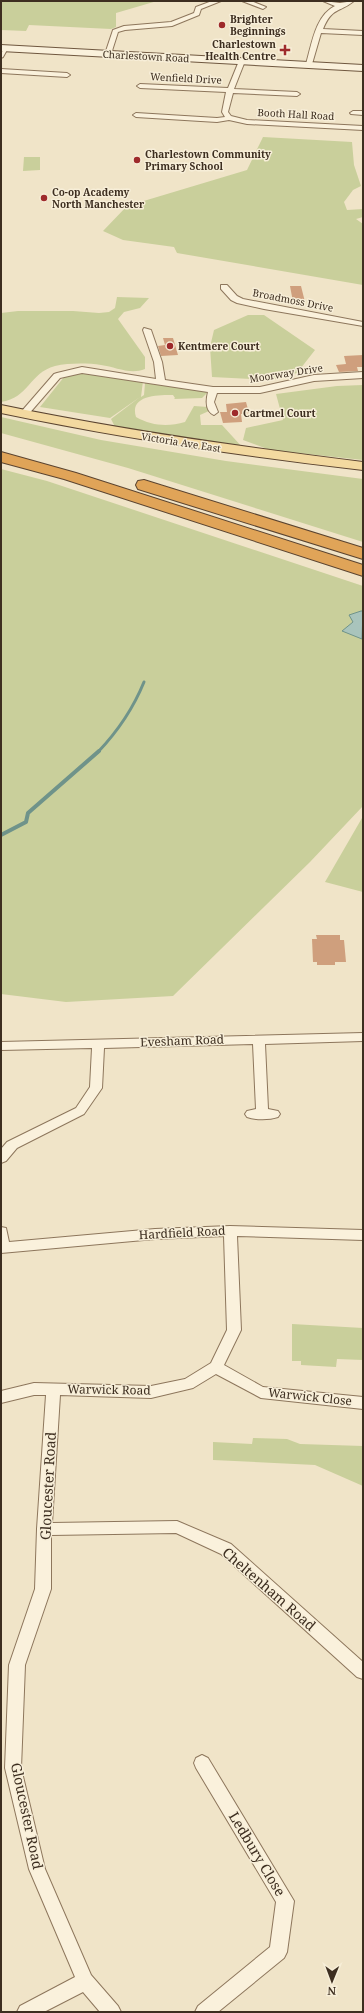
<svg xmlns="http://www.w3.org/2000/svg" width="364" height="2013" viewBox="0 0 364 2013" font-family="'Noto Serif',serif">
<rect width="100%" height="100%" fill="#f0e4c8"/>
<path fill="#c9cf9b" d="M 1,1 L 157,1 L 116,13 L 116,27 L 111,29 L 29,25 L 26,31 L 1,30 Z
M 263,137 L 352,142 L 354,165 L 361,186 L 353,190 L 344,202 L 347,210 L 363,209 L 363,217 L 356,219 L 363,224 L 363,285 L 177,253 L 174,247 L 123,240 L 103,231 L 127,206 L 247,170 Z
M 24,157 L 40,157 L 40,170 L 23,171 Z
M 117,297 L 149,298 L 140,308 L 124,312 L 118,319 L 145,357 L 145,369 C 130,375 116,367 101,365 C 87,363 69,363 55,366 C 29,373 29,398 1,402 L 1,313 L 18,311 L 73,311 L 99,313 L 109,312 L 115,308 Z
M 248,315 L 264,315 L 315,350 L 297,373 L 272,380 L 212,377 L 210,347 L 214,330 Z
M 86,373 L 143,381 L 141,397 L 144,395 L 145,383 L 208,392 L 202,398 L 174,399 L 175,398 L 173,395 C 158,395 129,395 136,417 C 152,426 168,427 185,422 L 194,406 L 208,407 L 209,411 L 200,415 L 201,425 L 222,425 L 243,448 L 115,427 L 111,419 L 140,397 L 110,418 L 40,407 L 64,377 Z
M 363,385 L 363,460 L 270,450 L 243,440 L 246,428 L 283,420 L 276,394 L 337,386 Z
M 1,417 L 101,440 L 226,461 L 363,479 L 363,542 L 128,468 L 1,433 Z
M 1,469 L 47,481 L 363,586 L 363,806 L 310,862 L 173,996 L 66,1002 L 1,994 Z
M 362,818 L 363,818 L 363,892 L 325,882 Z
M 292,1324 L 363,1328 L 363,1360 L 337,1359 L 336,1367 L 301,1365 L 301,1361 L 292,1361 Z
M 253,1438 L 287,1439 L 300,1444 L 363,1446 L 363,1486 L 315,1465 L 213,1460 L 213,1442 L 252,1444 Z"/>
<path fill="#a9c4bc" stroke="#6f938a" d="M 361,611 L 363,611 L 362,639 L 342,631 L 353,622 L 349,615 Z"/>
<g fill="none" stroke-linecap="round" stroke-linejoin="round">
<path stroke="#6f938a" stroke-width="3" d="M 98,752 C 118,731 133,709 144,682"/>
<path stroke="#6f938a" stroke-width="4" d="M 1,835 L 26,822 L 28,813 L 99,751"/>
</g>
<path fill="#cf9f7d" d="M 290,286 L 301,286 L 305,302 L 293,302 Z
M 163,338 L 173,338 L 178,355 L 161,356 L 158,346 L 165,345 Z
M 363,355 L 363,367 L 357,367 L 358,371 L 339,372 L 336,365 L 346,364 L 344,356 Z
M 246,402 L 249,413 L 241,414 L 242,422 L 223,423 L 220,412 L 227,412 L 226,404 Z
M 316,935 L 340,935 L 340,940 L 344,940 L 346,962 L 335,962 L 335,965 L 317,965 L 317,962 L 313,962 L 312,939 L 317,939 Z"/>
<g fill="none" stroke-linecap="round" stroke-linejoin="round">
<defs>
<path id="street" d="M 212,1 L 221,1 L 201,9 L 199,15 L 172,26 L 125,30 L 118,32 L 111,54 L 108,56 L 105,54 L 113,30 L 124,26 L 171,22 L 194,13 L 196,7 Z
M 242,1 L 251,1 L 266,7 L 263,9 Z
M 323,1 L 340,3 L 354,1 C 339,13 332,7 323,29 L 363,31 L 363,35 L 321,33 L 312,64 L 309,66 L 306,64 C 312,44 315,16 335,6 Z
M 3,47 L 8,48 L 3,57 L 1,58 Z
M 242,59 L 245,61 L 234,89 L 297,92 L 300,94 L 297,96 L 233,93 L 228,112 L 231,116 L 247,120 L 363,126 L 363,130 L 247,124 L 229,120 L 217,122 L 136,117 L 133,115 L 136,113 L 217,118 L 225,117 L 222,112 L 226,92 L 140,88 L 137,86 L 140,84 L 228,88 L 239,61 Z
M 1,69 L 67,73 L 70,75 L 67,77 L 1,73 Z
M 353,111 L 363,111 L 363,115 L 351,114 L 350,113 Z
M 221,285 L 227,285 L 237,296 L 243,299 L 363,322 L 363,326 L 264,309 L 237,303 L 231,300 L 221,289 Z
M 144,328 L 151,330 L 162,362 L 165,380 L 213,387 L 260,387 L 314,375 L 363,372 L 363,378 L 314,381 L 260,393 L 217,393 L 214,402 L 218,412 L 214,415 C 205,411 206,400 208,392 L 82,373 L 60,378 L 27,416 L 21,416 L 21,412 L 54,374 L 57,373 L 82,367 L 156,379 L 154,362 L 143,330 Z
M 363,1033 L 363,1041 L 265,1044 L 268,1109 L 278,1111 L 280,1114 L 278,1117 C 269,1120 256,1120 247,1117 L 245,1114 L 247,1111 L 256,1109 L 253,1044 L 104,1048 L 102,1088 L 84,1114 L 17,1148 L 6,1161 L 1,1163 L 1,1149 L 7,1142 L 76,1108 L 90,1087 L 92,1048 L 1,1050 L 1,1042 Z
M 230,1226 L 363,1230 L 363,1240 L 237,1236 L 241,1330 L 224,1365 L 263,1387 L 363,1397 L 363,1409 L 261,1398 L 216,1374 L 193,1388 L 151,1398 L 60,1395 L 52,1523 L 177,1521 L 231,1544 L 363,1662 L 363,1679 L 357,1677 L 221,1554 L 176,1533 L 51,1535 L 51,1589 L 25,1665 L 21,1768 L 45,1869 L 91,1975 L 118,2006 L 121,2012 L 100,2012 L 83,1992 L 44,2012 L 17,2012 L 20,2006 L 75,1977 L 29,1869 L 5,1768 L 9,1665 L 35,1589 L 37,1529 L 46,1395 L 34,1395 L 1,1403 L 1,1391 L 34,1383 L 151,1386 L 185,1379 L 211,1363 L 227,1330 L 224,1236 L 155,1239 L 1,1253 L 1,1227 L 6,1228 L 9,1242 L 155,1229 Z
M 202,1755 L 208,1758 L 294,1901 L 287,1952 L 284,1958 L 218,2012 L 195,2012 L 198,2006 L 270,1947 L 276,1902 L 196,1768 L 194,1763 L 196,1758 Z"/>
<path id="secondary" d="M 1,45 L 363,65 L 363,71 L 1,51 Z"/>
<path id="primary" d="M 1,405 C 121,430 241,447 363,462 L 363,470 C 241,456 121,438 1,413 Z"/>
<path id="highway" d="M 1,452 L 76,473 L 363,565 L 363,576 L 64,479 L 1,462 Z
M 144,480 L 363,548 L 363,559 L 138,489 L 136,485 L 138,481 Z"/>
</defs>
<use href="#street" stroke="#8d765c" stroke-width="2"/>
<use href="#secondary" stroke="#6f573f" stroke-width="2"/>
<use href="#primary" stroke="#5b4430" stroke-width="2"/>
<use href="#highway" stroke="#5b4430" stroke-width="2"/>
<use href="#street" fill="#faf1dc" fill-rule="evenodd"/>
<use href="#secondary" fill="#faf1dc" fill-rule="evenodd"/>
<use href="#primary" fill="#f3d9a0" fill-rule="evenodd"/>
<use href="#highway" fill="#e0a458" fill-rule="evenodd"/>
</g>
<g fill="#9e2a2b" stroke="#f7eed8" stroke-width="1.5">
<circle cx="222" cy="25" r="4"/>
<path d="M283 44h4v4h4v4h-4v4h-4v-4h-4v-4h4z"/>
<circle cx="137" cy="160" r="4"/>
<circle cx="44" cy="198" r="4"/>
<circle cx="170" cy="346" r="4"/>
<circle cx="235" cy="413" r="4"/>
</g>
<g text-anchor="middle" stroke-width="3" stroke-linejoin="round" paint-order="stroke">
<g font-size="10" font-weight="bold" fill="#3d2e20" stroke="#f7eed8" text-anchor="start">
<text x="230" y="23">Brighter<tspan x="230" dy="12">Beginnings</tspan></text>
<text x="276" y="48" text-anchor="end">Charlestown<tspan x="276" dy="12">Health Centre</tspan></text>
<text x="145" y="158">Charlestown Community<tspan x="145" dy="12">Primary School</tspan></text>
<text x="52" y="196">Co-op Academy<tspan x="52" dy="12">North Manchester</tspan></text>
<text x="178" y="350">Kentmere Court</text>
<text x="243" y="417">Cartmel Court</text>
</g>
<g font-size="10" fill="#3d2e20" stroke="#f7eed8">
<text transform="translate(146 56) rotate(3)" y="4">Charlestown Road</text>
<text transform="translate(186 78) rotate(3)" y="4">Wenfield Drive</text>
<text transform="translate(296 114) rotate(3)" y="4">Booth Hall Road</text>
<text transform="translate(293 300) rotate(11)" y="4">Broadmoss Drive</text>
<text transform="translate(286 373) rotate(-9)" y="4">Moorway Drive</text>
<text transform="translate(181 442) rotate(9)" y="4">Victoria Ave East</text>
</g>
<g font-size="12" fill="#3d2e20" stroke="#f7eed8">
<text transform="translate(182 1041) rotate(-2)" y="4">Evesham Road</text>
<text transform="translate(182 1233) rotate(-3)" y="4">Hardfield Road</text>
<text transform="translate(109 1390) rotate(1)" y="4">Warwick Road</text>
<text transform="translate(310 1397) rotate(6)" y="4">Warwick Close</text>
</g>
<g font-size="14" fill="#3d2e20" stroke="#f7eed8">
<text transform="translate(48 1486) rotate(-87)" y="5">Gloucester Road</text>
<text transform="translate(269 1589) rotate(41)" y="5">Cheltenham Road</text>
<text transform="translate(27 1816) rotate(78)" y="5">Gloucester Road</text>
<text transform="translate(257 1854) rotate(59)" y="5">Ledbury Close</text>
</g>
</g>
<rect width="364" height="2013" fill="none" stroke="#3d2e20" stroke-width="4"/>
<g transform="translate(332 1981) rotate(181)" stroke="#f7eed8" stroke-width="3" paint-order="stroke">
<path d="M0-3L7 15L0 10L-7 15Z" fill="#3d2e20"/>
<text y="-6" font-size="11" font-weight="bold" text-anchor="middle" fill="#3d2e20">N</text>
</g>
</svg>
